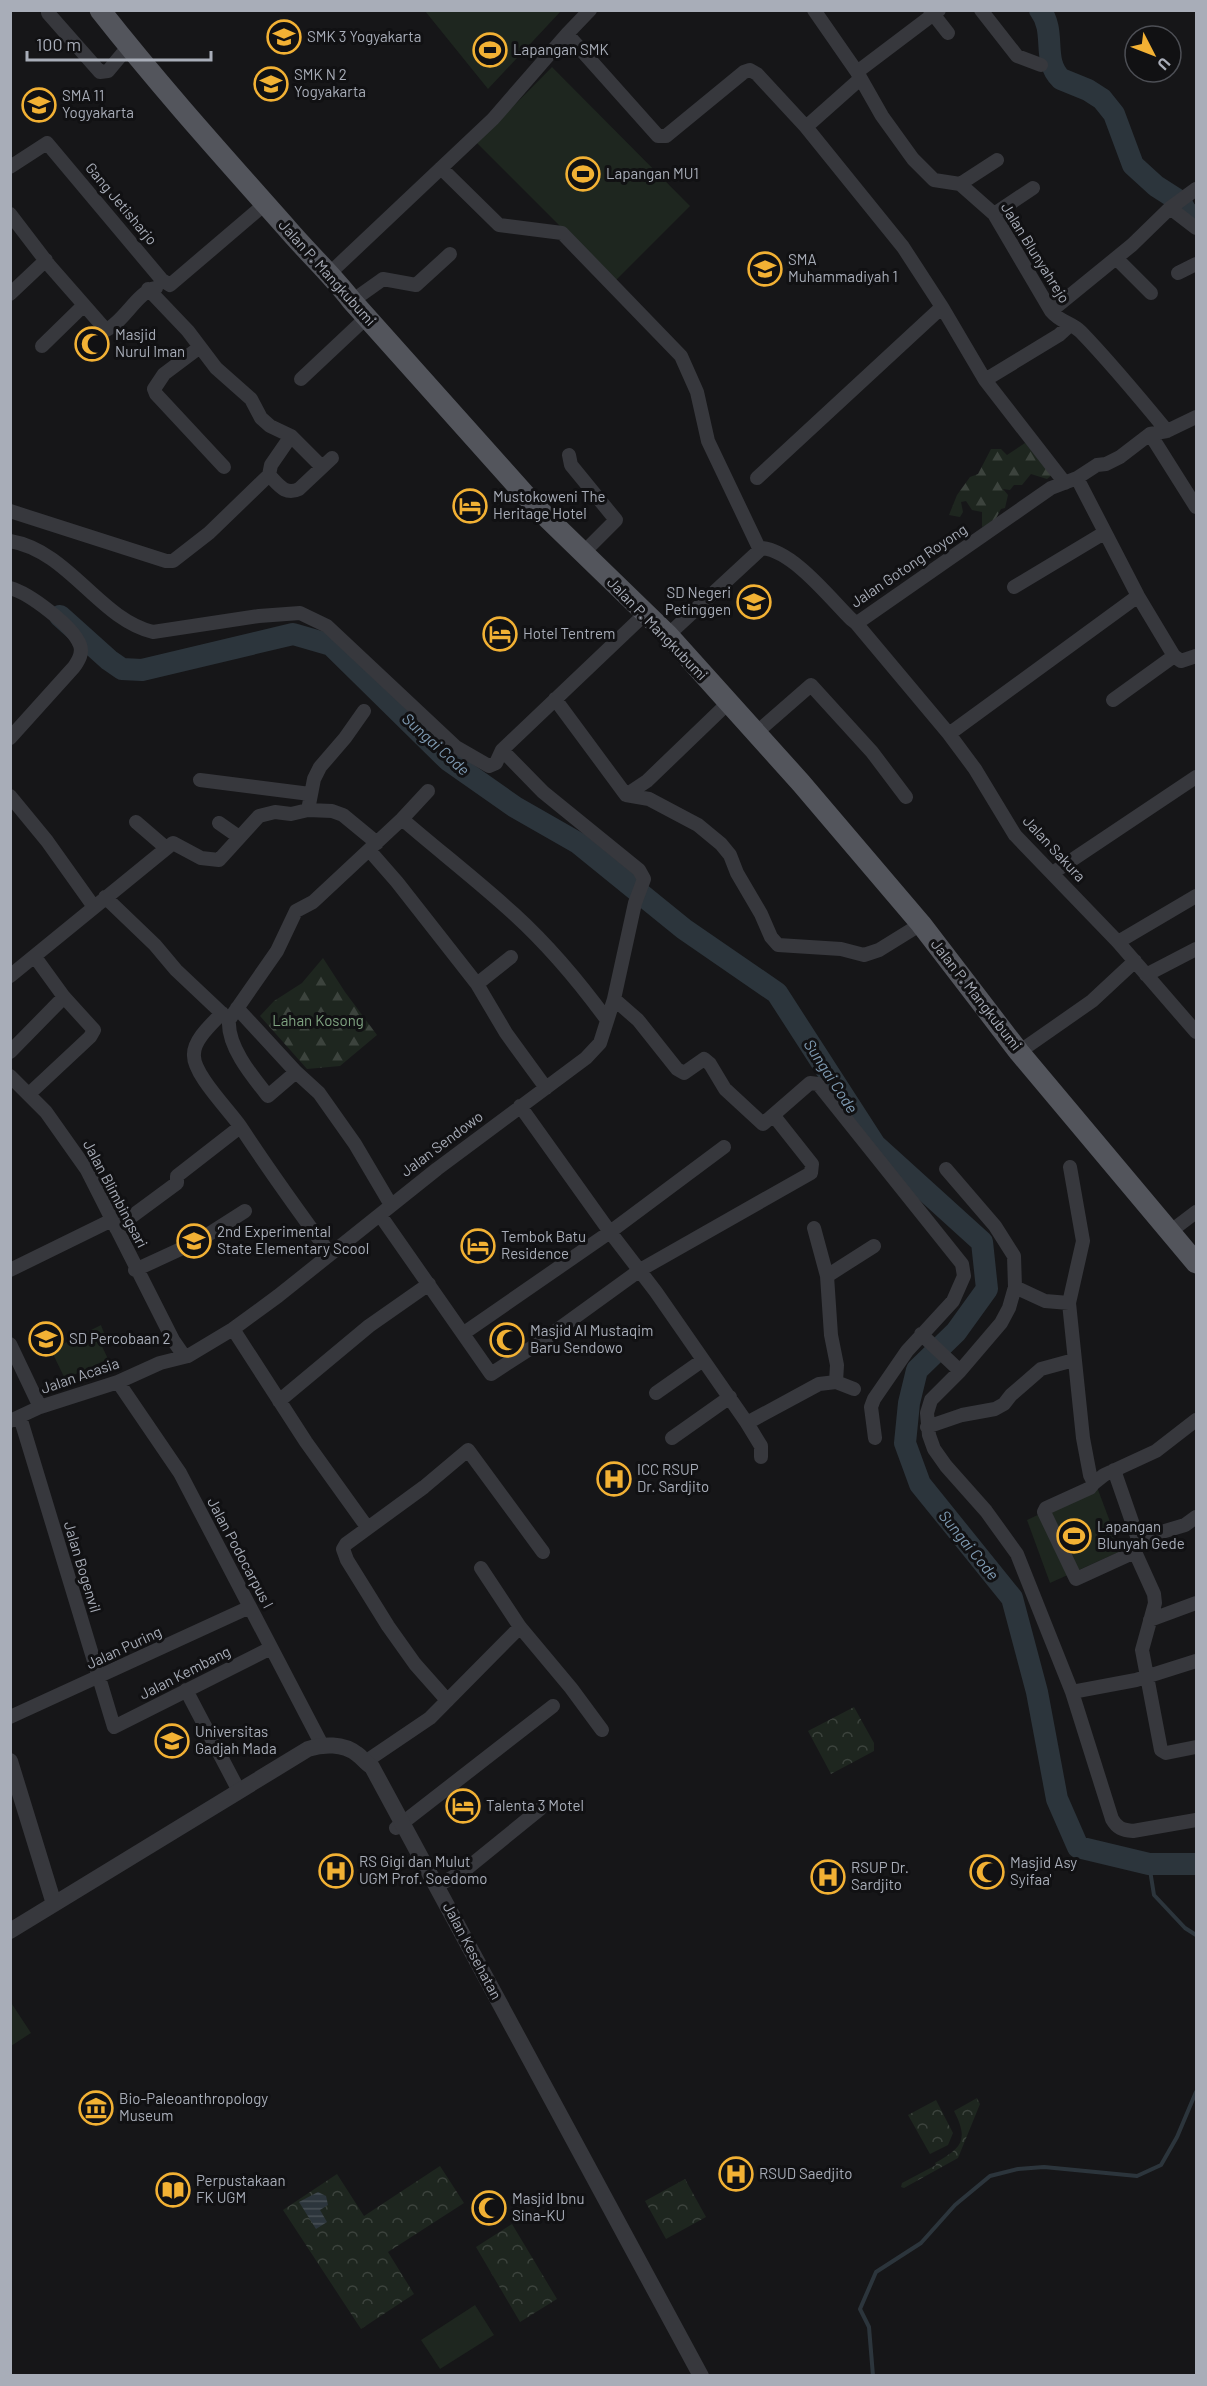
<svg xmlns="http://www.w3.org/2000/svg" width="1207" height="2386" viewBox="0 0 1207 2386" font-family="Barlow,sans-serif">
<defs>
<pattern id="forest-firs" width="22" height="20" patternUnits="userSpaceOnUse" patternTransform="scale(1.5)"><rect width="22" height="20" fill="#1e261f"/><path d="M5 1l3.5 6h-7zM16 11l3.5 6h-7z" fill="#3c433d"/></pattern>
<pattern id="park-crowns" width="20" height="18" patternUnits="userSpaceOnUse" patternTransform="scale(1.5)"><rect width="20" height="18" fill="#1e261f"/><path d="M2 6a3 3 0 1 1 6 0M12 15a3 3 0 1 1 6 0" fill="none" stroke="#3c433d"/></pattern>
<pattern id="water-rules" width="6" height="5" patternUnits="userSpaceOnUse" patternTransform="scale(1.5)"><rect width="6" height="5" fill="#2c353c"/><path d="M0 2.5h6" fill="none" stroke="#485056"/></pattern>
</defs>
<rect width="100%" height="100%" fill="#161618"/>
<path fill="#1e261f" d="M 425,11 L 561,11 L 488,89 Z
M 552,67 L 690,206 L 615,281 L 477,143 Z
M 101,1325 L 107,1341 L 101,1344 L 108,1359 L 65,1379 L 51,1350 Z
M 1097,1487 L 1121,1551 L 1050,1583 L 1027,1520 Z
M 10,2001 L 31,2033 L 11,2046 L 10,2046 Z
M 475,2305 L 494,2335 L 440,2369 L 421,2340 Z"/>
<path fill="url(#forest-firs)" d="M 1025,443 L 1052,475 L 1047,479 L 1031,474 L 1022,485 L 1014,485 L 1010,490 L 1003,489 L 1008,495 L 1005,508 L 1001,509 L 994,522 L 982,527 L 982,512 L 972,510 L 966,501 L 961,502 L 963,512 L 960,517 L 949,515 L 957,495 L 970,477 L 978,474 L 991,449 L 1001,449 L 1007,455 Z
M 323,958 L 345,992 L 377,1035 L 340,1066 L 307,1069 L 260,1016 L 274,1001 L 302,983 Z"/>
<path fill="url(#park-crowns)" d="M 854,1707 L 874,1743 L 874,1751 L 831,1774 L 808,1731 Z
M 977,2098 L 980,2104 L 958,2158 L 904,2188 L 901,2187 L 902,2183 L 936,2165 L 935,2163 C 962,2148 969,2140 954,2111 Z
M 936,2100 L 953,2133 L 948,2145 L 930,2154 L 908,2115 Z
M 440,2166 L 464,2203 L 388,2252 L 414,2294 L 361,2329 L 283,2210 L 337,2174 L 364,2216 Z
M 685,2179 L 706,2217 L 666,2239 L 645,2201 Z
M 512,2224 L 557,2299 L 520,2322 L 476,2247 Z"/>
<path fill="url(#water-rules)" d="M 318,2192 L 326,2196 L 328,2205 L 320,2210 L 327,2222 L 316,2229 L 299,2202 Z"/>
<g fill="none" stroke-linecap="round" stroke-linejoin="round">
<path stroke="#2c353c" stroke-width="4" d="M 1149,1864 L 1154,1895 L 1185,1928 L 1196,1935
M 873,2376 L 869,2327 L 860,2309 L 876,2272 L 921,2243 L 955,2205 L 990,2176 L 1018,2169 L 1044,2167 L 1137,2176 L 1161,2165 L 1177,2137 L 1196,2092"/>
<path stroke="#2c353c" stroke-width="22" d="M 1040,10 C 1057,32 1041,60 1061,79 L 1088,90 L 1102,99 L 1114,114 L 1133,165 L 1156,186 L 1181,202 L 1185,210 L 1196,221
M 60,616 L 109,660 L 122,669 L 142,670 L 293,634 L 331,645 L 448,760 L 515,807 L 578,843 L 684,929 L 777,993 L 875,1145 L 982,1242 L 987,1289 L 956,1332 L 917,1370 L 909,1403 L 905,1443 L 920,1484 L 1012,1598 L 1037,1692 L 1057,1799 L 1078,1847 L 1149,1864 L 1196,1864"/>
<path stroke="#37383d" stroke-width="14" d="M 814,10 L 857,72 L 882,116 L 913,159 L 934,180 L 960,184 L 994,214 L 1051,311 C 1061,323 1071,322 1081,332 C 1111,363 1139,397 1167,431
M 930,10 L 948,33
M 981,10 L 1017,56 L 1041,65
M 48,13 L 100,72 L 108,71 L 128,47
M 567,34 L 658,136 L 666,136 L 744,72 L 750,70 L 757,74 L 806,127 L 903,247 L 942,307 L 985,380 L 1065,483
M 857,72 L 939,10
M 806,127 L 860,79
M 10,167 L 47,143 L 162,280 L 170,285 L 265,204
M 441,168 L 499,225 L 562,233 L 681,356 L 697,392 L 708,441 L 759,548
M 960,184 L 997,160
M 1170,208 L 1196,228
M 10,214 L 49,265 L 106,330 C 124,322 138,291 156,288
M 994,214 L 1033,188
M 1116,258 L 1151,293
M 330,273 L 493,119 L 567,34 L 590,10
M 1178,273 L 1196,264
M 148,289 L 188,331 L 216,368 L 251,399 L 261,418 L 270,426 L 291,436 L 322,467
M 10,294 L 46,260
M 352,301 L 383,279 L 416,285 L 450,254
M 1051,311 L 1132,245 L 1170,208 L 1196,189
M 42,346 L 84,305
M 200,347 L 164,374 L 154,389 L 156,394 L 224,467
M 301,379 L 367,317
M 985,380 L 1059,335 L 1070,325
M 1150,434 L 1196,507
M 569,455 L 571,465 L 616,520 L 583,553
M 269,475 L 271,465 L 291,436
M 757,478 L 942,307
M 1077,478 L 1138,596 L 1174,656 L 1181,661 L 1196,656
M 10,511 L 166,561 L 173,561 L 209,533 L 269,475 C 278,484 285,496 299,489 L 332,458
M 10,541 C 69,551 99,619 153,632 L 259,616 L 300,613 L 327,626 L 456,747 L 489,766 L 496,763 L 502,750 L 645,614
M 1014,587 L 1104,533
M 10,588 C 29,593 73,626 80,645 C 83,653 79,660 74,667 L 10,738
M 856,623 L 949,734 L 975,769 L 1015,835 L 1118,942 L 1196,1032
M 668,635 L 762,548 C 793,551 829,597 851,619 L 856,623 L 860,621 L 1051,488 L 1077,478 L 1097,465 L 1106,464 L 1120,457 L 1150,434 L 1167,431 L 1196,417
M 555,699 L 626,795 L 649,799 L 698,825 L 721,844 L 730,855 L 737,873 L 761,914 L 771,937 L 778,945 L 841,949 L 864,955 L 879,950 L 921,924
M 1113,700 L 1174,656
M 756,733 L 811,685 L 872,752 L 906,797
M 949,734 L 1138,596
M 200,780 L 310,794
M 626,795 L 647,781 L 727,704
M 10,796 L 47,841 L 94,907
M 308,810 L 314,779 L 320,767 L 345,738 L 364,711
M 402,819 C 439,851 478,881 514,914 C 548,945 580,983 607,1020
M 136,822 L 165,847
M 219,823 L 239,837
M 369,850 L 397,882 L 477,984 L 506,1033 L 546,1088
M 1057,870 L 1196,777
M 105,897 L 155,945 L 176,970 L 228,1019
M 1118,942 L 1196,896
M 1146,975 L 1196,949
M 10,976 L 173,843 L 201,858 L 219,860 L 259,816 L 275,812 L 291,814 L 308,810 L 332,811 L 343,815 L 377,843
M 477,984 L 511,957
M 614,999 L 638,1020 L 677,1069 L 684,1073 L 704,1059 L 710,1064 L 725,1089 L 763,1124 L 810,1083 L 818,1084 L 962,1264 L 964,1276 L 953,1301 L 907,1351 L 874,1399 L 871,1407 L 875,1438
M 237,1008 L 296,1072 L 319,1093 L 355,1144 L 391,1205
M 222,1013 C 213,1023 194,1039 194,1054 C 192,1073 229,1110 240,1126 C 269,1170 299,1212 330,1254
M 10,1052 L 64,997
M 1019,1052 L 1092,1001 L 1135,961
M 296,1072 L 268,1096 C 252,1076 227,1046 229,1020 L 277,951 L 296,911 L 313,902 L 402,819 L 428,791
M 10,1076 L 46,1112 L 87,1170 L 173,1340 L 182,1353 L 188,1356
M 29,1094 L 90,1037 L 94,1030 L 64,997 L 35,957
M 520,1106 L 610,1232 L 656,1292 L 747,1423 L 761,1446 L 761,1457
M 1070,1167 L 1083,1241 L 1069,1303 L 1083,1438 L 1090,1475 L 1094,1483 L 1104,1475 L 1156,1451 L 1196,1420
M 946,1169 L 995,1226 L 1014,1256 L 1015,1287 L 1009,1308 L 1001,1323 L 960,1371 L 931,1400 L 927,1413 L 929,1435 L 934,1449 L 946,1466 L 986,1511 L 1017,1554 L 1072,1692 L 1112,1819 C 1117,1828 1122,1830 1133,1831 L 1196,1820
M 380,1215 L 491,1374 L 542,1341 L 640,1270 L 811,1173 L 812,1164 L 774,1116
M 116,1228 L 177,1183 L 177,1176 L 240,1127
M 814,1228 L 827,1276 L 831,1335 L 837,1365 L 836,1382
M 1171,1231 L 1196,1212
M 10,1270 L 112,1220
M 135,1270 L 198,1241 L 245,1211
M 827,1276 L 874,1246
M 1015,1287 L 1045,1301 L 1069,1303
M 233,1329 L 306,1442 L 367,1527
M 464,1333 L 610,1232 L 724,1147
M 921,1334 L 960,1371
M 10,1344 L 40,1407
M 118,1382 L 180,1473 L 322,1745
M 656,1393 L 703,1360
M 279,1401 L 369,1326 L 429,1284
M 20,1417 L 114,1727 L 271,1648
M 10,1421 L 40,1407 L 118,1382 L 160,1363 L 188,1356 L 233,1329 L 278,1296 L 437,1169 L 586,1058 L 600,1043 L 614,999 L 635,903 L 644,879 L 639,870 L 543,792 L 502,750
M 747,1423 L 819,1384 L 836,1382 L 854,1389
M 927,1427 L 962,1415 L 995,1409 L 1004,1404 L 1011,1395 L 1041,1369 L 1074,1360
M 672,1438 L 730,1397
M 1114,1470 L 1138,1539 L 1135,1552 L 1154,1594 L 1155,1603 L 1142,1650 L 1161,1750 L 1166,1753 L 1196,1747
M 1094,1483 L 1090,1488 L 1046,1508 L 1044,1512 L 1076,1579 L 1135,1552
M 1138,1539 L 1185,1525 L 1196,1517
M 481,1568 L 520,1627 L 571,1688 L 602,1730
M 1150,1620 L 1196,1603
M 186,1690 L 239,1791
M 1072,1692 L 1136,1680 L 1196,1661
M 446,1699 L 415,1664 L 388,1626 L 347,1560 L 343,1549 L 346,1544 L 424,1487 L 468,1450 L 543,1552
M 10,1717 L 250,1607
M 365,1762 L 430,1718 L 520,1627
M 396,1828 L 553,1706
M 437,1886 L 465,1870 L 540,1809"/>
<path stroke="#37383d" stroke-width="16" d="M 10,1761 L 54,1904
M 10,1931 L 308,1749 C 323,1744 343,1743 357,1754 C 363,1758 365,1763 372,1767 L 701,2376"/>
<path stroke="#53555c" stroke-width="21" d="M 100,10 C 159,85 222,155 285,226 C 307,252 331,274 352,301 L 537,508 L 668,635 L 801,783 L 921,924 L 1019,1052 L 1196,1263"/>
</g>
<defs>
<symbol id="school-ring" viewBox="-11 -11 22 22"><circle r="9.5" fill="#111113" stroke="#f2b134" stroke-width="1.5"/><path d="M0-5L7-2L0 1L-7-2ZM-4 1L0 2.5L4 1V4Q0 6-4 4Z" fill="#f2b134"/></symbol>
<symbol id="stadium-ring" viewBox="-11 -11 22 22"><circle r="9.5" fill="#111113" stroke="#f2b134" stroke-width="1.5"/><path d="M0-5a6.5 5 0 1 0 0 10a6.5 5 0 1 0 0-10ZM-3.5-1.8h7v3.6h-7Z" fill="#f2b134"/></symbol>
<symbol id="mosque-ring" viewBox="-11 -11 22 22"><circle r="9.5" fill="#111113" stroke="#f2b134" stroke-width="1.5"/><path d="M3.5-4.9A6 6 0 1 0 3.5 4.9A5 5 0 1 1 3.5-4.9Z" fill="#f2b134"/></symbol>
<symbol id="hotel-ring" viewBox="-11 -11 22 22"><circle r="9.5" fill="#111113" stroke="#f2b134" stroke-width="1.5"/><path d="M-6-4.5h1.5V1H6V5H4.5V3h-9V5H-6ZM-4 0a1.8 1.8 0 1 1 3.6 0ZM.5 0V-2.5h3Q6-2.5 6 0Z" fill="#f2b134"/></symbol>
<symbol id="hospital-ring" viewBox="-11 -11 22 22"><circle r="9.5" fill="#111113" stroke="#f2b134" stroke-width="1.5"/><path d="M-5-5h3v3.5h4V-5h3V5h-3V1.5h-4V5h-3Z" fill="#f2b134"/></symbol>
<symbol id="university-ring" viewBox="-11 -11 22 22"><circle r="9.5" fill="#111113" stroke="#f2b134" stroke-width="1.5"/><path d="M0-5L7-2L0 1L-7-2ZM-4 1L0 2.5L4 1V4Q0 6-4 4Z" fill="#f2b134"/></symbol>
<symbol id="museum-ring" viewBox="-11 -11 22 22"><circle r="9.5" fill="#111113" stroke="#f2b134" stroke-width="1.5"/><path d="M0-6L6-3V-2H-6V-3ZM-5-1h2V3h-2ZM-1-1h2V3h-2ZM3-1h2V3H3ZM-6 4H6V6H-6Z" fill="#f2b134"/></symbol>
<symbol id="library-ring" viewBox="-11 -11 22 22"><circle r="9.5" fill="#111113" stroke="#f2b134" stroke-width="1.5"/><path d="M-6-4Q-3-5.5-.7-3.5V5Q-3 3-6 4ZM6-4Q3-5.5 .7-3.5V5Q3 3 6 4Z" fill="#f2b134"/></symbol>
</defs>
<g fill-rule="evenodd">
<use href="#school-ring" x="265" y="18" width="38" height="38"/>
<use href="#stadium-ring" x="471" y="31" width="38" height="38"/>
<use href="#school-ring" x="252" y="65" width="38" height="38"/>
<use href="#school-ring" x="20" y="86" width="38" height="38"/>
<use href="#stadium-ring" x="564" y="155" width="38" height="38"/>
<use href="#school-ring" x="746" y="250" width="38" height="38"/>
<use href="#mosque-ring" x="73" y="325" width="38" height="38"/>
<use href="#hotel-ring" x="451" y="487" width="38" height="38"/>
<use href="#school-ring" x="735" y="583" width="38" height="38"/>
<use href="#hotel-ring" x="481" y="615" width="38" height="38"/>
<use href="#school-ring" x="175" y="1222" width="38" height="38"/>
<use href="#hotel-ring" x="459" y="1227" width="38" height="38"/>
<use href="#school-ring" x="27" y="1320" width="38" height="38"/>
<use href="#mosque-ring" x="488" y="1321" width="38" height="38"/>
<use href="#hospital-ring" x="595" y="1460" width="38" height="38"/>
<use href="#stadium-ring" x="1055" y="1517" width="38" height="38"/>
<use href="#university-ring" x="153" y="1722" width="38" height="38"/>
<use href="#hotel-ring" x="444" y="1787" width="38" height="38"/>
<use href="#hospital-ring" x="317" y="1852" width="38" height="38"/>
<use href="#mosque-ring" x="968" y="1853" width="38" height="38"/>
<use href="#hospital-ring" x="809" y="1858" width="38" height="38"/>
<use href="#museum-ring" x="77" y="2089" width="38" height="38"/>
<use href="#hospital-ring" x="717" y="2155" width="38" height="38"/>
<use href="#library-ring" x="154" y="2171" width="38" height="38"/>
<use href="#mosque-ring" x="470" y="2189" width="38" height="38"/>
</g>
<g text-anchor="middle" stroke-width="6" stroke-linejoin="round" paint-order="stroke">
<g font-size="15" fill="#a8adb8" stroke="#111113" text-anchor="start">
<text x="307" y="42">SMK 3 Yogyakarta</text>
<text x="513" y="55">Lapangan SMK</text>
<text x="294" y="80">SMK N 2<tspan x="294" dy="17">Yogyakarta</tspan></text>
<text x="62" y="101">SMA 11<tspan x="62" dy="17">Yogyakarta</tspan></text>
<text x="606" y="179">Lapangan MU1</text>
<text x="788" y="265">SMA<tspan x="788" dy="17">Muhammadiyah 1</tspan></text>
<text x="115" y="340">Masjid<tspan x="115" dy="17">Nurul Iman</tspan></text>
<text x="493" y="502">Mustokoweni The<tspan x="493" dy="17">Heritage Hotel</tspan></text>
<text x="731" y="598" text-anchor="end">SD Negeri<tspan x="731" dy="17">Petinggen</tspan></text>
<text x="523" y="639">Hotel Tentrem</text>
<text x="217" y="1237">2nd Experimental<tspan x="217" dy="17">State Elementary Scool</tspan></text>
<text x="501" y="1242">Tembok Batu<tspan x="501" dy="17">Residence</tspan></text>
<text x="530" y="1336">Masjid Al Mustaqim<tspan x="530" dy="17">Baru Sendowo</tspan></text>
<text x="69" y="1344">SD Percobaan 2</text>
<text x="637" y="1475">ICC RSUP<tspan x="637" dy="17">Dr. Sardjito</tspan></text>
<text x="1097" y="1532">Lapangan<tspan x="1097" dy="17">Blunyah Gede</tspan></text>
<text x="195" y="1737">Universitas<tspan x="195" dy="17">Gadjah Mada</tspan></text>
<text x="486" y="1811">Talenta 3 Motel</text>
<text x="359" y="1867">RS Gigi dan Mulut<tspan x="359" dy="17">UGM Prof. Soedomo</tspan></text>
<text x="1010" y="1868">Masjid Asy<tspan x="1010" dy="17">Syifaa'</tspan></text>
<text x="851" y="1873">RSUP Dr.<tspan x="851" dy="17">Sardjito</tspan></text>
<text x="119" y="2104">Bio-Paleoanthropology<tspan x="119" dy="17">Museum</tspan></text>
<text x="759" y="2179">RSUD Saedjito</text>
<text x="196" y="2186">Perpustakaan<tspan x="196" dy="17">FK UGM</tspan></text>
<text x="512" y="2204">Masjid Ibnu<tspan x="512" dy="17">Sina-KU</tspan></text>
</g>
<g font-size="15" fill="#a8adb8" stroke="#111113">
<text transform="translate(121 204) rotate(50)" y="5">Gang Jetisharjo</text>
<text transform="translate(1035 253) rotate(58)" y="5">Jalan Blunyahrejo</text>
<text transform="translate(327 273) rotate(48)" y="5">Jalan P. Mangkubumi</text>
<text transform="translate(909 566) rotate(-34)" y="5">Jalan Gotong Royong</text>
<text transform="translate(657 629) rotate(46)" y="5">Jalan P. Mangkubumi</text>
<text transform="translate(1054 849) rotate(47)" y="5">Jalan Sakura</text>
<text transform="translate(976 995) rotate(52)" y="5">Jalan P. Mangkubumi</text>
<text transform="translate(442 1144) rotate(-37)" y="5">Jalan Sendowo</text>
<text transform="translate(115 1194) rotate(62)" y="5">Jalan Blimbingsari</text>
<text transform="translate(80 1376) rotate(-19)" y="5">Jalan Acasia</text>
<text transform="translate(240 1553) rotate(62)" y="5">Jalan Podocarpus I</text>
<text transform="translate(82 1567) rotate(73)" y="5">Jalan Bogenvil</text>
<text transform="translate(124 1648) rotate(-25)" y="5">Jalan Puring</text>
<text transform="translate(185 1673) rotate(-27)" y="5">Jalan Kembang</text>
<text transform="translate(472 1951) rotate(62)" y="5">Jalan Kesehatan</text>
</g>
<g font-size="15" fill="#7fa381" stroke="#111113">
<text x="318" y="1026">Lahan Kosong</text>
</g>
<g font-size="16" font-style="italic" fill="#7f9bb3" stroke="#111113">
<text transform="translate(436 744) rotate(42)" y="6">Sungai Code</text>
<text transform="translate(831 1076) rotate(57)" y="6">Sungai Code</text>
<text transform="translate(969 1545) rotate(51)" y="6">Sungai Code</text>
</g>
</g>
<rect width="1207" height="2386" fill="none" stroke="#a8adb8" stroke-width="24"/>
<g transform="translate(1153 54) rotate(132)"><circle r="28" fill="#111113" stroke="#4d4f55" stroke-width="1.5"/>
<path d="M0-4.5L10 22L0 15L-10 22Z" fill="#f2b134"/>
<text y="-9" font-size="16" font-weight="bold" text-anchor="middle" fill="#a8adb8">U</text>
</g>
<path d="M27 51v9h184v-9" fill="none" stroke="#a8adb8" stroke-width="3"/>
<text x="36" y="51" font-size="18" fill="#a8adb8" stroke="#111113" stroke-width="4.5" paint-order="stroke">100 m</text>
</svg>
